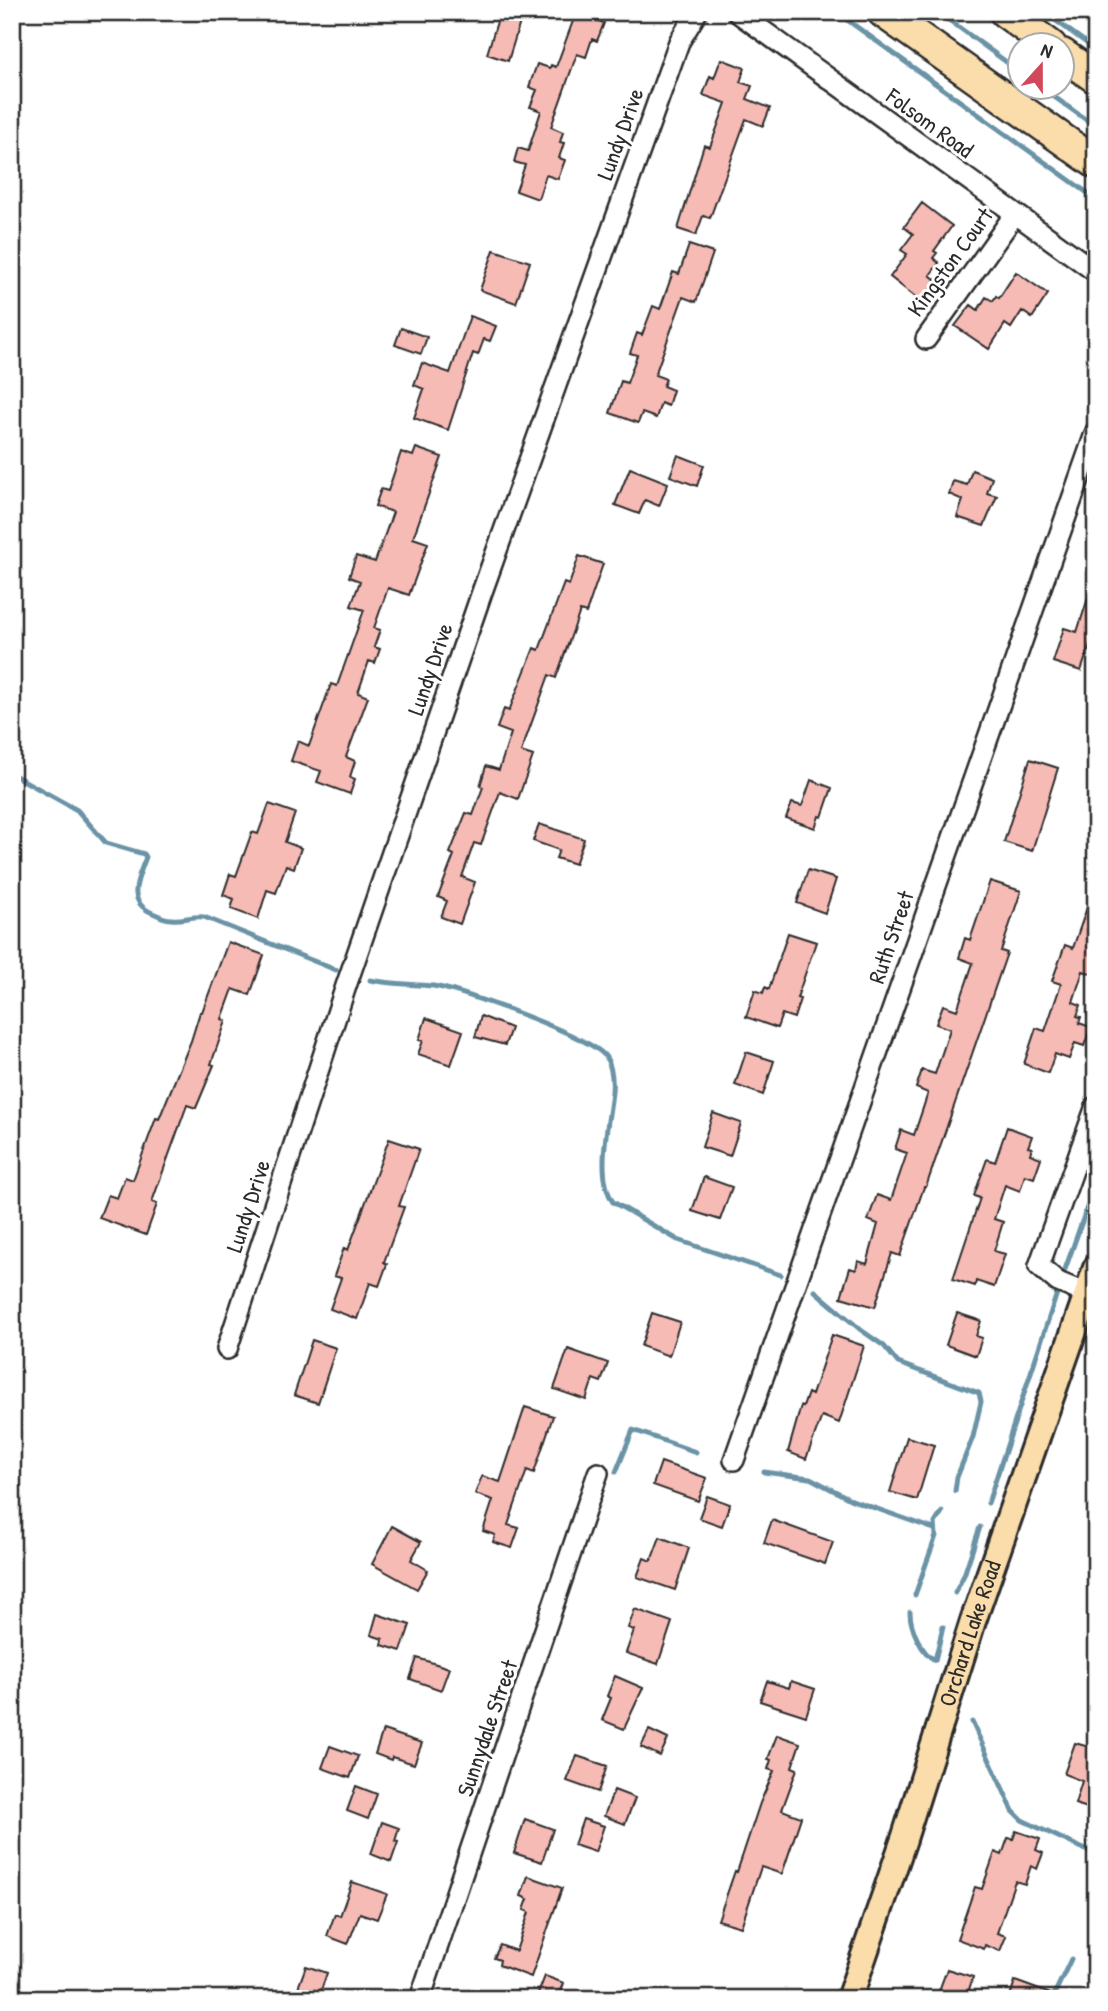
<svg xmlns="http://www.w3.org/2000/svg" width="1108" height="2011" viewBox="0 0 1108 2011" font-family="'Patrick Hand',sans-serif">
<rect width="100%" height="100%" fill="#fff"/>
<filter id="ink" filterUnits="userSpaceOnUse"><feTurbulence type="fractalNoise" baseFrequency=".0143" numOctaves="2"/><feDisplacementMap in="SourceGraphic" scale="14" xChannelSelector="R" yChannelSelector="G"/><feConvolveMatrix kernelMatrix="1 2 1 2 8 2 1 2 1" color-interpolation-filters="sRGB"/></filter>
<g filter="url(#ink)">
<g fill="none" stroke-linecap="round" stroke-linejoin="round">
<path stroke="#6b93a6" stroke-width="5" d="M 836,12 L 1096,199
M 938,12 L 1020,72
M 1044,12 L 1096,50
M 1042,88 L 1096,127
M 12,774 L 77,810 L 106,843 L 144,854 L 146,857 C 138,879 124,902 155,914 C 160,916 165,919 171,919 C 182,921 193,915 204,917 L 336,970
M 370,980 C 390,984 412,984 433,986 C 461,990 589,1036 605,1056 C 612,1066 613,1080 612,1092 C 609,1122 595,1175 613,1202 L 678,1240 L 781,1275
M 1062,1278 L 1096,1182
M 815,1291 L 861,1330 L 884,1346 L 898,1363 L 979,1393 L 981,1402 L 973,1437 L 957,1477 L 955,1491
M 616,1472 L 633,1430 L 696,1452
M 764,1472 L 810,1478 L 852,1500 L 934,1529
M 988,1503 L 1059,1287
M 955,1593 L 964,1575 L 980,1527
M 915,1595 L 936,1536 L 935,1523 L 942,1512
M 910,1612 C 910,1627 921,1653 935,1660 L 943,1627
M 972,1722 L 1013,1811 L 1022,1820 L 1090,1852 L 1096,1861
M 1090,1912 L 1096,1895
M 1052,1999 L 1071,1959"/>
</g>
<path fill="#f7bbb6" stroke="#2b2b2b" stroke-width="2" d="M 500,12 L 521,19 L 508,61 L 487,54 Z
M 576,13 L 604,23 L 597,41 L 592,39 L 586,57 L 577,54 L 551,127 L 563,132 L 560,142 L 564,143 L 559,158 L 565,160 L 558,179 L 546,175 L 538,199 L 516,191 L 525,165 L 514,162 L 518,148 L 528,151 L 541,111 L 530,107 L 537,90 L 529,87 L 537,64 L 550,68 L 551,65 L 556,67 Z
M 721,59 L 745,68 L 740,82 L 752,86 L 747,99 L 770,108 L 763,126 L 746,119 L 710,218 L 703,216 L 696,235 L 678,229 L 704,145 L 710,147 L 726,103 L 703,95 L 710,76 L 714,78 Z
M 922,203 L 952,226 L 934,251 L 937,253 L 933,258 L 939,263 L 930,275 L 936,280 L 922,302 L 890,277 L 907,254 L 901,250 L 913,234 L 904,227 Z
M 689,245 L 713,253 L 696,302 L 683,297 L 655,375 L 666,379 L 663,386 L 673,390 L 668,406 L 661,403 L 656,418 L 642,413 L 638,423 L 610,413 L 621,381 L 627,383 L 637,355 L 630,353 L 637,333 L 642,335 L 653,306 L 660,309 L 673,272 L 679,274 Z
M 494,250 L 530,262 L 516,303 L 480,290 Z
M 1016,272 L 1048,294 L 1032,318 L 1022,311 L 1011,328 L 1005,324 L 989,349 L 955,326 L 971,305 L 978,310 L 986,297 L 993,301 L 996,296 L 999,298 Z
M 470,316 L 496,326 L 490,341 L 484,339 L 478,355 L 473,353 L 448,430 L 414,418 L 424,389 L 414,385 L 422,363 L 450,373 Z
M 401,328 L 427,337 L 421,354 L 395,345 Z
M 416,448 L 442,457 L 413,538 L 428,543 L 409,595 L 388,588 L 374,628 L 380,630 L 374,647 L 380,649 L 375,663 L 369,661 L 358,693 L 368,697 L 346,757 L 355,761 L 350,777 L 355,779 L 350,794 L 317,782 L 321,771 L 291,761 L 298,741 L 309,746 L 331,684 L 337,686 L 364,610 L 351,606 L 360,581 L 349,577 L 356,556 L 375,562 L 393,512 L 375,506 L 381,489 L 388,491 L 401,452 L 413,456 Z
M 678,455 L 704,465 L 697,486 L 670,476 Z
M 630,468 L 668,483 L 659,506 L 645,500 L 639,514 L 615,505 Z
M 972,470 L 992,478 L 987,493 L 997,496 L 984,526 L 957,517 L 963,500 L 949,494 L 953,481 L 967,485 Z
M 579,556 L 603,564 L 586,613 L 580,611 L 556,678 L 549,675 L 521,752 L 533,756 L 518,799 L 500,792 L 481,845 L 474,843 L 462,877 L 475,882 L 460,924 L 441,917 L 447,901 L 438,897 L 454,855 L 450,853 L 466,813 L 473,815 L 483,787 L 480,786 L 486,766 L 499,770 L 511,733 L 497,728 L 504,709 L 509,711 L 534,648 L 539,650 L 564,583 L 569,585 Z
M 1093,583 L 1096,584 L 1096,627 L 1081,671 L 1053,662 L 1064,628 L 1077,632 Z
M 1030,759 L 1058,768 L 1032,851 L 1004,842 Z
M 811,780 L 832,788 L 822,817 L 819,816 L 815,828 L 786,818 L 792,803 L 802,806 Z
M 269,804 L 295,813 L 285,842 L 301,848 L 294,868 L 286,865 L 276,893 L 267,890 L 258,919 L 231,909 L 234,899 L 223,895 L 230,874 L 236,876 L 252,832 L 258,834 Z
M 539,824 L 584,839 L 575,864 L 556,858 L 559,850 L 533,841 Z
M 808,870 L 836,879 L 825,913 L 797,903 Z
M 990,881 L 1021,891 L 1001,951 L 1007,953 L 926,1187 L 924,1187 L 900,1256 L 892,1253 L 875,1307 L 841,1297 L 850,1268 L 856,1270 L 858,1261 L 867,1264 L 878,1224 L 868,1220 L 877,1195 L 891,1200 L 907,1153 L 895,1149 L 901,1130 L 914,1135 L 928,1093 L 916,1088 L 922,1070 L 935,1074 L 950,1029 L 936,1024 L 943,1005 L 957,1010 L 973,963 L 959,958 L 965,938 L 970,940 Z
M 1093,890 L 1096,890 L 1096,975 L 1083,971 L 1073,1002 L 1081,1005 L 1077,1016 L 1081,1017 L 1079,1023 L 1091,1027 L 1084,1046 L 1075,1043 L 1069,1059 L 1055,1054 L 1048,1073 L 1024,1064 L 1036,1028 L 1045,1031 L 1061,984 L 1052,981 L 1065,945 L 1073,948 Z
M 788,933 L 816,942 L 797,998 L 800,999 L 794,1018 L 782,1014 L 777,1028 L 746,1017 L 755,990 L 763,993 L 765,987 L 769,989 Z
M 228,942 L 264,955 L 250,995 L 233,989 L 222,1019 L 226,1021 L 211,1064 L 214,1065 L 196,1108 L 187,1105 L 152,1202 L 157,1204 L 146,1235 L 99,1218 L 108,1195 L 117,1198 L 125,1177 L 133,1180 L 156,1118 L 159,1119 L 191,1041 L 200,1012 L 202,1012 Z
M 481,1016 L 511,1028 L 505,1045 L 475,1037 Z
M 426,1018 L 463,1031 L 451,1065 L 418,1054 L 423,1041 L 419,1040 Z
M 746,1052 L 774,1061 L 763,1095 L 735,1085 Z
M 713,1113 L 741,1123 L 730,1156 L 702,1147 Z
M 1007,1127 L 1032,1136 L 1028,1147 L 1032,1148 L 1030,1154 L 1041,1158 L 1034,1178 L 1025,1175 L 1020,1191 L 1005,1185 L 994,1219 L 1003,1222 L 994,1251 L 1005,1254 L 994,1287 L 976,1281 L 975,1286 L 953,1279 L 980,1198 L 974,1196 L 987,1159 L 995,1162 Z
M 389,1139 L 419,1149 L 399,1206 L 404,1207 L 384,1262 L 387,1264 L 379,1286 L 370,1283 L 357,1319 L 330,1309 L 341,1278 L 334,1276 L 344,1248 L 348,1250 Z
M 704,1177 L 732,1187 L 720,1220 L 692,1211 Z
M 652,1313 L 680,1322 L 669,1356 L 641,1346 Z
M 957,1313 L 981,1321 L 976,1336 L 982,1338 L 976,1356 L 946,1345 Z
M 832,1335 L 864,1346 L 839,1423 L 822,1416 L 806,1459 L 788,1452 L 801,1406 L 803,1407 L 808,1393 L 812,1395 Z
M 312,1340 L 336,1348 L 318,1403 L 294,1395 Z
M 568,1349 L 608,1363 L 601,1382 L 593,1379 L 586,1400 L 554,1389 Z
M 525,1407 L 553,1416 L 534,1473 L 527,1470 L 508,1525 L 519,1528 L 512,1548 L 493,1542 L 495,1535 L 483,1531 L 493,1500 L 475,1494 L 482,1476 L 500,1482 Z
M 907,1437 L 934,1445 L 917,1500 L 890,1492 Z
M 661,1462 L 707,1478 L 698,1501 L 653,1485 Z
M 707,1496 L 730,1504 L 722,1526 L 699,1518 Z
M 772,1520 L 833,1542 L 825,1564 L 764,1543 Z
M 392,1526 L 421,1542 L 411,1560 L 428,1570 L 417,1589 L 372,1564 Z
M 660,1537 L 689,1548 L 675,1590 L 637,1577 L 644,1558 L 651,1561 Z
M 635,1609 L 672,1622 L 658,1664 L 626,1653 L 634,1630 L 628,1628 Z
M 377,1614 L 410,1625 L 401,1651 L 382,1645 L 383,1639 L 371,1635 Z
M 417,1658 L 449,1668 L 441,1690 L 410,1679 Z
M 615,1676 L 643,1688 L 624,1729 L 602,1720 L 611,1698 L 607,1696 Z
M 767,1681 L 789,1688 L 791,1681 L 815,1689 L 806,1716 L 760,1701 Z
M 383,1730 L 422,1743 L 414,1764 L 392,1757 L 391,1760 L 375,1754 Z
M 649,1730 L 668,1739 L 660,1756 L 641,1747 Z
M 777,1735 L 800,1743 L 792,1767 L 797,1769 L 782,1810 L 801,1817 L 782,1874 L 761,1867 L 741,1927 L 718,1920 L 735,1871 L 737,1872 L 760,1803 L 774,1771 L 768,1769 L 771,1760 L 768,1759 Z
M 1075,1743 L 1096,1749 L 1096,1796 L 1091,1809 L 1075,1804 L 1082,1781 L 1064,1774 Z
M 330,1746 L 358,1756 L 350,1778 L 322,1768 Z
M 577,1756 L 607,1766 L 598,1792 L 567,1781 Z
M 356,1786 L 377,1794 L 368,1819 L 347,1811 Z
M 614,1790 L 635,1798 L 625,1824 L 604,1816 Z
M 525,1819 L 553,1829 L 542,1862 L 514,1853 Z
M 583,1819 L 604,1826 L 595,1852 L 574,1845 Z
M 382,1822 L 399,1828 L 395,1841 L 398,1842 L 391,1862 L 371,1854 Z
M 1016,1831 L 1040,1839 L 1036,1850 L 1043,1853 L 1037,1869 L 1031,1866 L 1025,1884 L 1015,1881 L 997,1933 L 1006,1936 L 1000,1951 L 985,1945 L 984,1949 L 957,1939 L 975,1887 L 982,1889 L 995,1852 L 1002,1855 L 1008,1838 L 1013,1839 Z
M 528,1876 L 562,1888 L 531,1977 L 499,1965 L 500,1960 L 494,1958 L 500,1945 L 516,1951 L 529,1912 L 524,1910 L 528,1899 L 521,1896 Z
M 352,1882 L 387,1894 L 377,1919 L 360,1913 L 348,1944 L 327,1936 L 335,1914 L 340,1916 Z
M 306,1966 L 327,1973 L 318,1999 L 294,1999 Z
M 947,1969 L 973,1977 L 966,1999 L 936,1999 Z
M 545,1976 L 564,1983 L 558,1999 L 551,1999 L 538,1994 Z
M 1015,1981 L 1059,1997 L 1059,1999 L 1009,1999 Z"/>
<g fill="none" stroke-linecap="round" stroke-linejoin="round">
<defs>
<path id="minor" d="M 737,12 L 1096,272
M 926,339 L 1015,214
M 1087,1294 L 1058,1282 L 1039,1266 L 1096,1106
M 227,1349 L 346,986 L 482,592 L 679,42 L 697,12
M 734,1460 L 1096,431
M 420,1999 L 598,1473"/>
<g id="major">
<path id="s1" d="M 849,1999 L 904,1839 L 973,1621 L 1096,1268"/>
</g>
<path id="highway" d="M 883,12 L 1096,163
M 1005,12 L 1051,46
M 1062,54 L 1096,78"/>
</defs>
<use href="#minor" stroke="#2b2b2b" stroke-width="24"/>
<use href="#major" stroke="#2b2b2b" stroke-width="30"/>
<use href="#highway" stroke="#2b2b2b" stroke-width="35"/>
<use href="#minor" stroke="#fff" stroke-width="19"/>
<use href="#major" stroke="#fbddab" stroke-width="24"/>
<use href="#highway" stroke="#fbddab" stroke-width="30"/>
</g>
</g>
<g text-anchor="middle" stroke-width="6" stroke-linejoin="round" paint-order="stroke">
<g font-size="23" fill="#2b2b2b" stroke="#fff">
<text transform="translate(930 123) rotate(36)" y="8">Folsom Road</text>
<text transform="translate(620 134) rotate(-70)" y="8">Lundy Drive</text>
<text transform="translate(950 262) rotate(-54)" y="8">Kingston Court</text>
<text transform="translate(430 669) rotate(-71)" y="8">Lundy Drive</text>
<text transform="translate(891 937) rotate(-71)" y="8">Ruth Street</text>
<text transform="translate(248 1206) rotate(-72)" y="8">Lundy Drive</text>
<text dy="8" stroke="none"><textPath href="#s1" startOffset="385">Orchard Lake Road</textPath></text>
<text transform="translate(487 1728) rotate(-71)" y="8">Sunnydale Street</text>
</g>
</g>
<rect width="1108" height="2011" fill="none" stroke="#fff" stroke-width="42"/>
<rect x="21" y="21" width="1066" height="1969" fill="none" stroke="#2b2b2b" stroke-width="2.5" filter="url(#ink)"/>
<g transform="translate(1041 66) rotate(21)"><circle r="33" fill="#ffffff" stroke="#aaaaaa" stroke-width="2"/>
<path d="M0-5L12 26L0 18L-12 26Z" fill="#d1495b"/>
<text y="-10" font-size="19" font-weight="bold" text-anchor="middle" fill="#2b2b2b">N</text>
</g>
</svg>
